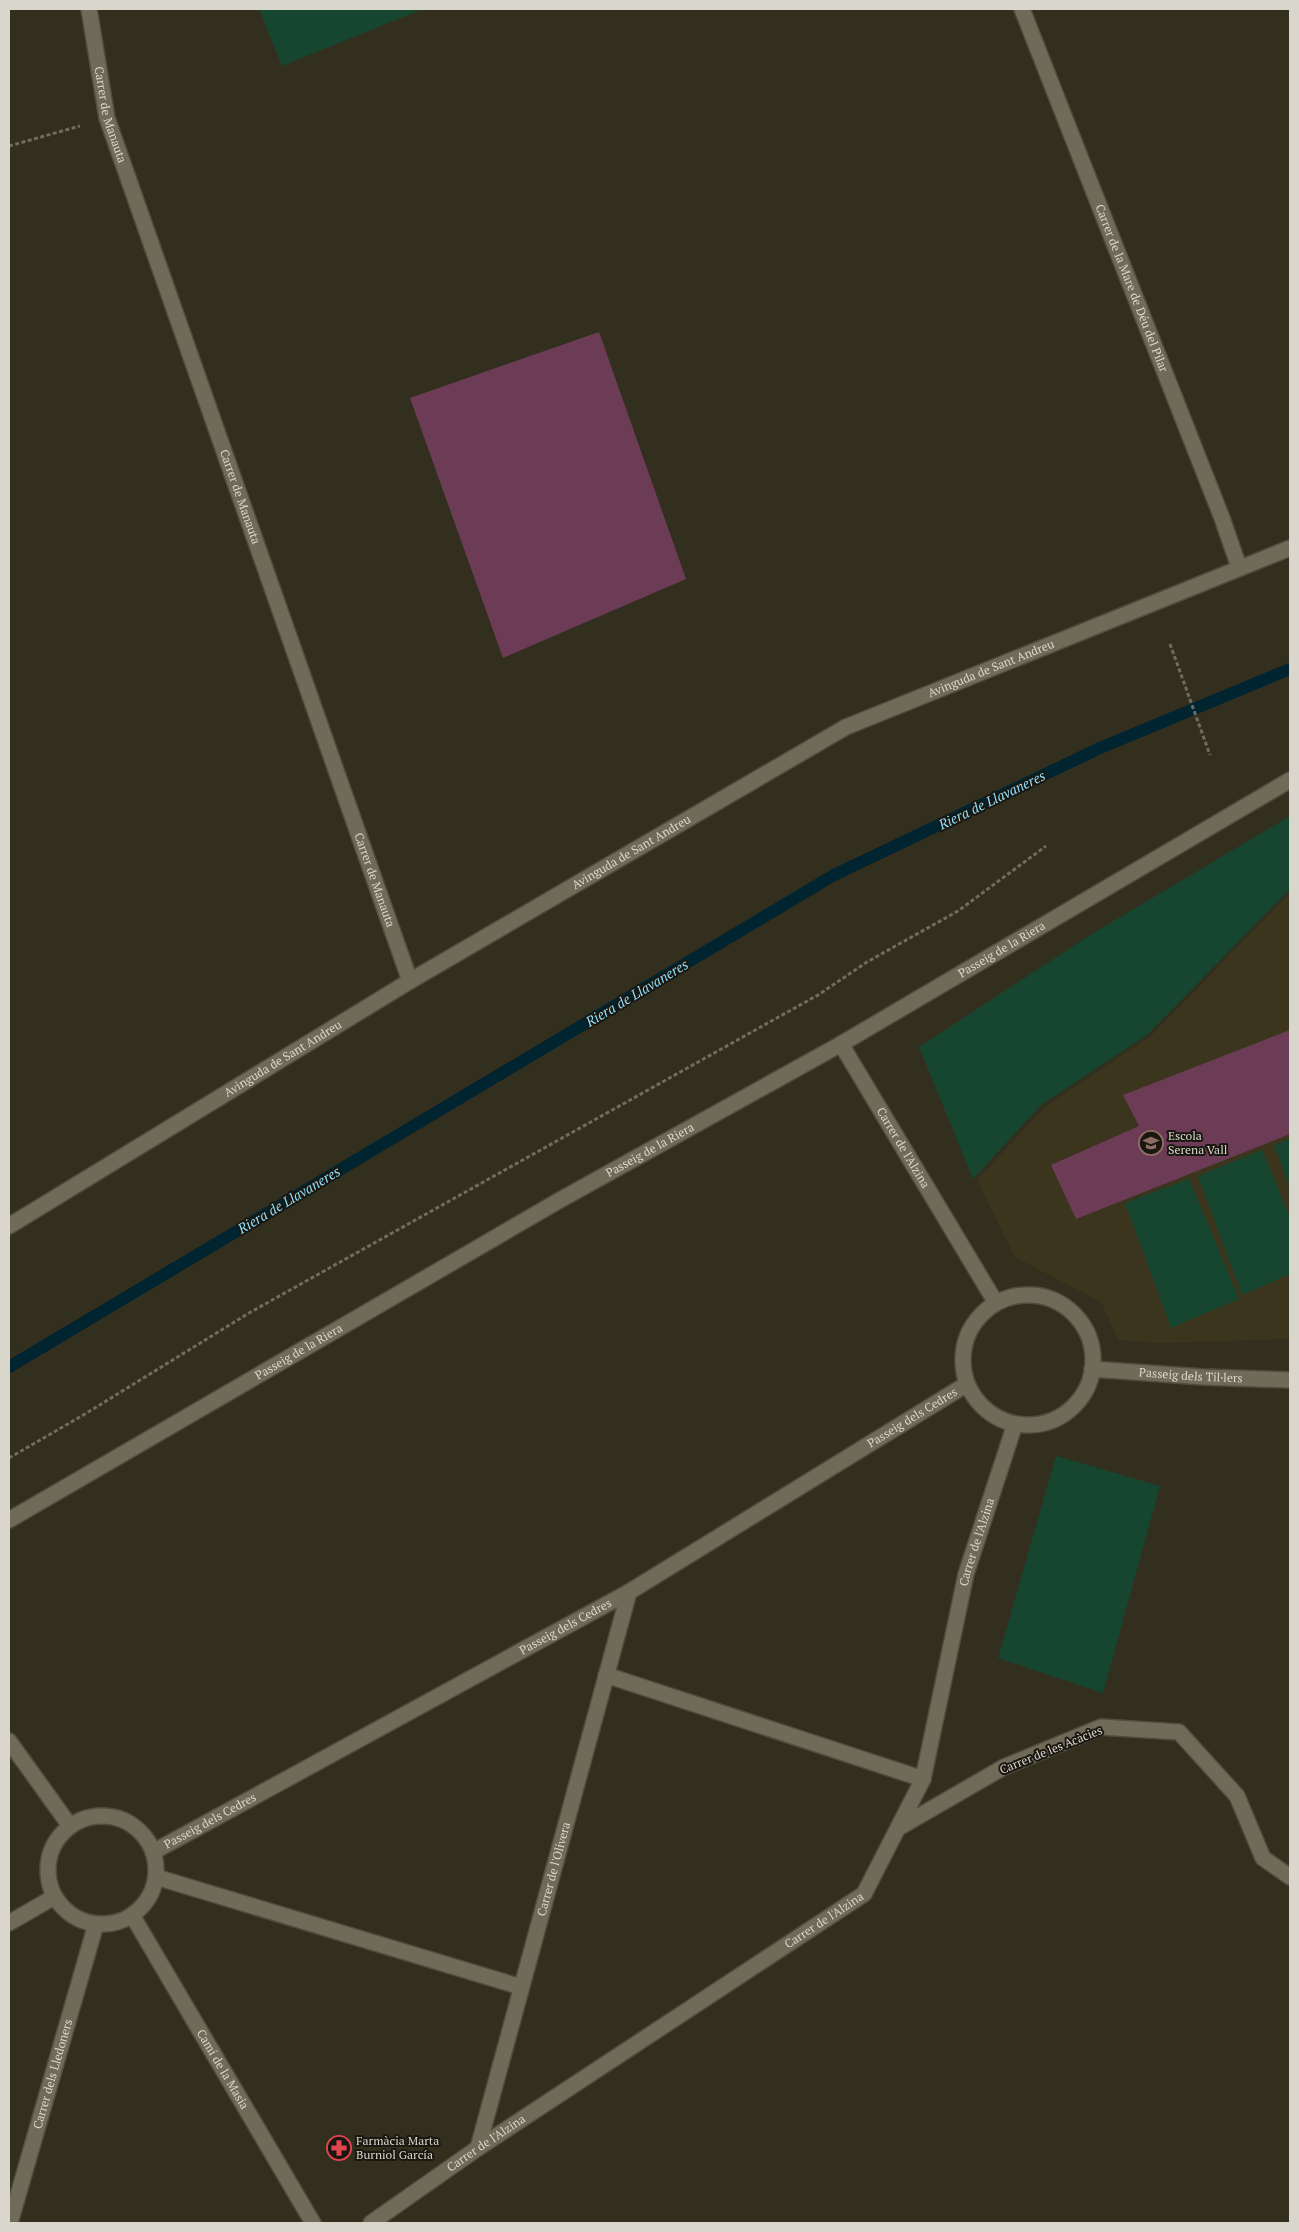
<svg xmlns="http://www.w3.org/2000/svg" width="1299" height="2232" viewBox="0 0 1299 2232" font-family="'PT Serif',serif">
<rect width="100%" height="100%" fill="#332f1f"/>
<path fill="#3c351e" d="M 1290,893 L 1290,1339 L 1160,1343 L 1118,1340 L 1101,1302 L 1015,1257 L 977,1180 L 1045,1107 L 1151,1036 Z"/>
<path fill="#16462f" d="M 259,9 L 423,9 L 282,66 Z
M 1290,816 L 1290,889 L 1147,1035 L 1041,1105 L 973,1179 L 919,1047 L 1095,932 Z
M 1290,1139 L 1290,1187 L 1274,1145 Z
M 1262,1150 L 1290,1218 L 1290,1274 L 1242,1295 L 1198,1176 Z
M 1189,1179 L 1239,1299 L 1171,1328 L 1125,1203 Z
M 1056,1456 L 1160,1486 L 1103,1693 L 998,1658 Z"/>
<g fill="none" stroke-linecap="round" stroke-linejoin="round">
<path stroke="#002430" stroke-width="12" d="M 9,1367 L 834,875 L 1100,748 L 1290,669"/>
</g>
<path fill="#6c3c57" d="M 599,332 L 686,579 L 503,658 L 410,398 Z
M 1290,1030 L 1290,1134 L 1076,1219 L 1051,1165 L 1139,1126 L 1123,1095 Z"/>
<g fill="none" stroke-linecap="round" stroke-linejoin="round">
<defs>
<path id="pedestrian" d="M 606,1675 L 923,1779
M 156,1877 L 521,1987"/>
<g id="minor">
<path id="s1" d="M 89,9 L 107,118 L 410,981"/>
<path id="s2" d="M 1022,9 L 1222,518 L 1239,567"/>
<path id="s3" d="M 841,1044 L 996,1303"/>
<circle cx="1028" cy="1360" r="65"/>
<path id="s4" d="M 1092,1369 L 1203,1377 L 1290,1380"/>
<path id="s5" d="M 9,1520 L 560,1200 L 841,1044 L 1290,780"/>
<path d="M 9,1741 L 70,1826"/>
<circle cx="102" cy="1870" r="54"/>
<path d="M 900,1827 L 1004,1767 L 1101,1727 L 1179,1732 L 1237,1796 L 1263,1858 L 1290,1877"/>
<path id="s6" d="M 153,1852 L 629,1592 L 967,1384"/>
<path id="s7" d="M 132,1915 L 313,2223"/>
<path d="M 9,1923 L 54,1897"/>
<path id="s8" d="M 478,2148 L 629,1592"/>
<path id="s9" d="M 10,2223 L 96,1924"/>
<path id="s10" d="M 371,2223 L 478,2148 L 864,1894 L 923,1779 L 966,1574 L 1015,1424"/>
</g>
<g id="tertiary">
<path id="s11" d="M 9,1226 L 410,981 L 846,727 L 1290,548"/>
</g>
</defs>
<use href="#pedestrian" stroke="#504c3f" stroke-width="18"/>
<use href="#minor" stroke="#504c3f" stroke-width="18"/>
<use href="#tertiary" stroke="#504c3f" stroke-width="18"/>
<path stroke="#706c5e" stroke-width="3" stroke-dasharray="4 2.5" stroke-linecap="butt" d="M 9,146 L 80,126
M 1170,644 L 1210,755
M 9,1458 L 85,1414 L 249,1313 L 818,995 L 867,962 L 958,911 L 1046,846"/>
<use href="#pedestrian" stroke="#706b59" stroke-width="15"/>
<use href="#minor" stroke="#706b59" stroke-width="15"/>
<use href="#tertiary" stroke="#706b59" stroke-width="15"/>
</g>
<defs>
<symbol id="school-ring" viewBox="-11 -11 22 22"><circle r="9.5" fill="#191710" stroke="#8d6e63" stroke-width="1.5"/><path d="M0-5L7-2L0 1L-7-2ZM-4 1L0 2.5L4 1V4Q0 6-4 4Z" fill="#8d6e63"/></symbol>
<symbol id="pharmacy-ring" viewBox="-11 -11 22 22"><circle r="9.5" fill="#191710" stroke="#e0444e" stroke-width="1.5"/><path d="M-2-6h4v4h4v4h-4v4h-4v-4h-4v-4h4Z" fill="#e0444e"/></symbol>
</defs>
<g fill-rule="evenodd">
<use href="#school-ring" x="1137" y="1129" width="28" height="28"/>
<use href="#pharmacy-ring" x="325" y="2134" width="28" height="28"/>
</g>
<g text-anchor="middle" stroke-width="4" stroke-linejoin="round" paint-order="stroke">
<g font-size="12" fill="#d9d6cc" stroke="#191710">
<text dy="4" stroke="none"><textPath href="#s1" startOffset="108">Carrer de Manauta</textPath></text>
<text dy="4" stroke="none"><textPath href="#s2" startOffset="300">Carrer de la Mare de Déu del Pilar</textPath></text>
<text dy="4" stroke="none"><textPath href="#s1" startOffset="512">Carrer de Manauta</textPath></text>
<text dy="4" stroke="none"><textPath href="#s11" startOffset="1131">Avinguda de Sant Andreu</textPath></text>
<text dy="4" stroke="none"><textPath href="#s11" startOffset="726">Avinguda de Sant Andreu</textPath></text>
<text dy="4" stroke="none"><textPath href="#s1" startOffset="918">Carrer de Manauta</textPath></text>
<text dy="4" stroke="none"><textPath href="#s5" startOffset="1145">Passeig de la Riera</textPath></text>
<text dy="4" stroke="none"><textPath href="#s11" startOffset="321">Avinguda de Sant Andreu</textPath></text>
<text dy="4" stroke="none"><textPath href="#s3" startOffset="121">Carrer de l'Alzina</textPath></text>
<text dy="4" stroke="none"><textPath href="#s5" startOffset="740">Passeig de la Riera</textPath></text>
<text dy="4" stroke="none"><textPath href="#s5" startOffset="335">Passeig de la Riera</textPath></text>
<text dy="4" stroke="none"><textPath href="#s4" startOffset="99">Passeig dels Til·lers</textPath></text>
<text dy="4" stroke="none"><textPath href="#s6" startOffset="875">Passeig dels Cedres</textPath></text>
<text dy="4" stroke="none"><textPath href="#s10" startOffset="965">Carrer de l'Alzina</textPath></text>
<text dy="4" stroke="none"><textPath href="#s6" startOffset="470">Passeig dels Cedres</textPath></text>
<text transform="translate(1051 1750) rotate(-22)" y="4">Carrer de les Acàcies</text>
<text dy="4" stroke="none"><textPath href="#s6" startOffset="65">Passeig dels Cedres</textPath></text>
<text dy="4" stroke="none"><textPath href="#s8" startOffset="289">Carrer de l'Olivera</textPath></text>
<text dy="4" stroke="none"><textPath href="#s10" startOffset="545">Carrer de l'Alzina</textPath></text>
<text dy="4" stroke="none"><textPath href="#s7" startOffset="179">Camí de la Masia</textPath></text>
<text dy="4" stroke="none"><textPath href="#s9" startOffset="155">Carrer dels Lledoners</textPath></text>
<text dy="4" stroke="none"><textPath href="#s10" startOffset="140">Carrer de l'Alzina</textPath></text>
</g>
<g font-size="12" fill="#d9d6cc" stroke="#191710" text-anchor="start">
<text x="1168" y="1140">Escola<tspan x="1168" dy="14">Serena Vall</tspan></text>
<text x="356" y="2145">Farmàcia Marta<tspan x="356" dy="14">Burniol García</tspan></text>
</g>
<g font-size="14" font-style="italic" fill="#8fdefa" stroke="#191710">
<text transform="translate(992 800) rotate(-26)" y="5">Riera de Llavaneres</text>
<text transform="translate(637 993) rotate(-31)" y="5">Riera de Llavaneres</text>
<text transform="translate(289 1200) rotate(-31)" y="5">Riera de Llavaneres</text>
</g>
</g>
<rect width="1299" height="2232" fill="none" stroke="#d9d6cc" stroke-width="20"/>
</svg>
